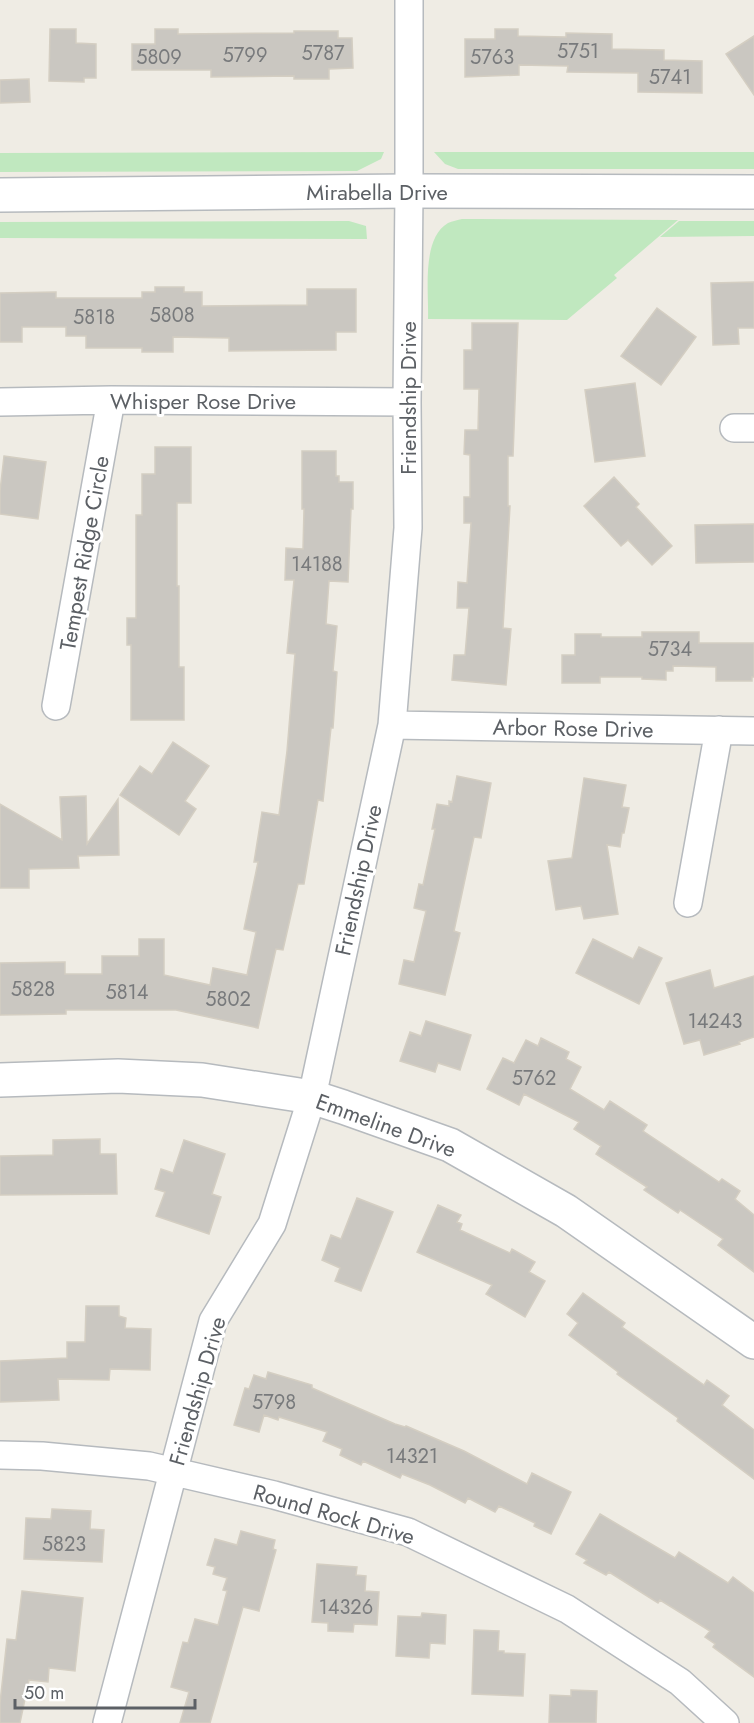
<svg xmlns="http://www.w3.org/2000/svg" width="754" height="1723" viewBox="0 0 754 1723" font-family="Jost,sans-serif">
<rect width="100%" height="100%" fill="#efece4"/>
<path fill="#c0e8bf" d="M 384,152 L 381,159 L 357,171 L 0,172 L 0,153 Z
M 434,152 L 754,152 L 754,169 L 458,169 L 445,164 Z
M 462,219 L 480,219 L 678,220 L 614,275 L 617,278 L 567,320 L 428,319 C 429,292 421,239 448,223 C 452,221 458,220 462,219 Z
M 349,221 L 366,226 L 367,239 L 0,238 L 0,222 Z
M 679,221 L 754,221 L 754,236 L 660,237 Z"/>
<path fill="#cac7c1" stroke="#d4cec2" stroke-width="1.5" d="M 50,29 L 76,29 L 76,43 L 96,44 L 96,78 L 84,78 L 84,82 L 49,81 Z
M 155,29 L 178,29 L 178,34 L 294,33 L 294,31 L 338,31 L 338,38 L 352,38 L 353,68 L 329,69 L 329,79 L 294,79 L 294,76 L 211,77 L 211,70 L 132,70 L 132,44 L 155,44 Z
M 495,29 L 518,29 L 518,36 L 566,37 L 566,33 L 612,34 L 612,49 L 664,50 L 664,60 L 702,61 L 702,93 L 638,92 L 638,73 L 567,72 L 568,66 L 519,65 L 519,75 L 465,77 L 465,39 L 495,39 Z
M 754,36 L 754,95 L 726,54 Z
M 29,79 L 30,102 L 0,103 L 0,80 Z
M 754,282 L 754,328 L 738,328 L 739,344 L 713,345 L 711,283 Z
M 155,287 L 184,287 L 184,292 L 202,292 L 202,306 L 307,305 L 307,289 L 356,289 L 356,332 L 336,332 L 336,350 L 229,351 L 229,338 L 173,337 L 173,352 L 142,352 L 142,348 L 86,348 L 86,336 L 66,336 L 66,327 L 22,327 L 22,342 L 0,342 L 0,293 L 56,292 L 56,298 L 142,298 L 142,292 L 155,292 Z
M 657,308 L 696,337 L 661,385 L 621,356 Z
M 472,323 L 518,323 L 513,456 L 508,456 L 508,506 L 510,506 L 503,628 L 511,629 L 506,685 L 452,680 L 454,655 L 465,655 L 469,608 L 457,608 L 458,582 L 467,583 L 471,523 L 464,523 L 464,497 L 470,497 L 470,455 L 464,454 L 465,430 L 478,430 L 479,389 L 464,389 L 464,350 L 472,350 Z
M 635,383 L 645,456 L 595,462 L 585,390 Z
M 155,447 L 191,447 L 191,503 L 177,503 L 177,586 L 179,586 L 179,667 L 184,667 L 184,720 L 131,720 L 131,645 L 127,645 L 127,618 L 136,618 L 136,515 L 142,515 L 142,474 L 155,474 Z
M 302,451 L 336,451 L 336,476 L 339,476 L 339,482 L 353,482 L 353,509 L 351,509 L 348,582 L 329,581 L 326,624 L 337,626 L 333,671 L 337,672 L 333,728 L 331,728 L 323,801 L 318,800 L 304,884 L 298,884 L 283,950 L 276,949 L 258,1028 L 176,1010 L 66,1010 L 66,1014 L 0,1015 L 0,963 L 65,962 L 65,974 L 102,974 L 102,956 L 139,956 L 139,939 L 164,939 L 164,975 L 210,985 L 213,968 L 247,975 L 256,932 L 244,929 L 258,862 L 254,862 L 262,812 L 279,815 L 287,751 L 295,654 L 287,653 L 294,580 L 285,580 L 286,548 L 303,549 L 304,509 L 302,509 Z
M 4,456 L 46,462 L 38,519 L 0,514 L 0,491 Z
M 614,477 L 639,504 L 636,507 L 672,546 L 652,565 L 628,540 L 621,546 L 584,506 Z
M 754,524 L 754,562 L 696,563 L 695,525 Z
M 642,632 L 699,632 L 699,643 L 754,643 L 754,677 L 752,677 L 752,681 L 716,681 L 716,667 L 673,666 L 673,671 L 666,671 L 666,680 L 642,679 L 642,677 L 600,677 L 600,683 L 562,683 L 562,655 L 575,655 L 575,634 L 601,634 L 601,637 L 642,637 Z
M 173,742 L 209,766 L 185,801 L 196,809 L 179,835 L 120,795 L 140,766 L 152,774 Z
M 457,776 L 491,783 L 481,838 L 474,837 L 454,931 L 460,933 L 445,995 L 399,984 L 404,960 L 414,962 L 426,911 L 414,908 L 419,884 L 423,885 L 435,829 L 432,829 L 437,804 L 449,806 L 449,801 L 452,802 Z
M 584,778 L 626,785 L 622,807 L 629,808 L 624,833 L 622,833 L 620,847 L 607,845 L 618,914 L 584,919 L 581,906 L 556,910 L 548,861 L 572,858 Z
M 86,796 L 87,844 L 118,799 L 119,855 L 78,856 L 79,868 L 29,869 L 29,888 L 0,888 L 0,804 L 62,840 L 60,797 Z
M 593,939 L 633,959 L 639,947 L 662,958 L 639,1004 L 576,973 Z
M 710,970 L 714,988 L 754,976 L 754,1037 L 739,1042 L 740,1044 L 704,1055 L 700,1040 L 684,1044 L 666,983 Z
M 426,1021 L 471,1035 L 460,1070 L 438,1063 L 435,1072 L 400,1061 L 410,1032 L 421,1036 Z
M 541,1038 L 569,1052 L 566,1059 L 581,1067 L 570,1089 L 604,1110 L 610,1101 L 647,1125 L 643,1131 L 719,1182 L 722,1179 L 740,1191 L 735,1199 L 754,1215 L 754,1272 L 718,1245 L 723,1239 L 680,1210 L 678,1213 L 644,1190 L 647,1187 L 596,1154 L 601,1146 L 574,1129 L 579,1122 L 524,1094 L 519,1105 L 487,1089 L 503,1058 L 514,1063 L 526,1040 L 538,1046 Z
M 100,1139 L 100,1154 L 116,1154 L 117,1194 L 0,1195 L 0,1156 L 53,1155 L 53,1140 Z
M 184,1140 L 225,1154 L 212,1194 L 221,1197 L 209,1234 L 156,1216 L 165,1192 L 155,1189 L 161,1169 L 173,1173 Z
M 357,1198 L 393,1212 L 361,1291 L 335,1281 L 340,1268 L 322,1260 L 331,1235 L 341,1239 Z
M 438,1205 L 461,1215 L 457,1222 L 462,1224 L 460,1230 L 510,1253 L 512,1249 L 535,1262 L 529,1272 L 545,1281 L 525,1317 L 486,1294 L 492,1285 L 417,1252 Z
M 583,1293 L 625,1323 L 622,1327 L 704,1385 L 707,1380 L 729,1396 L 722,1405 L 754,1430 L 754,1479 L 677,1421 L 678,1418 L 617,1374 L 618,1372 L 569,1335 L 578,1323 L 567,1314 Z
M 86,1306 L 119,1306 L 119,1316 L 126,1318 L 125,1328 L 151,1329 L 150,1370 L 110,1369 L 109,1380 L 58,1379 L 59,1400 L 0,1402 L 0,1361 L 67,1358 L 67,1342 L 85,1342 Z
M 268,1372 L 312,1385 L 312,1388 L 395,1424 L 405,1427 L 406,1426 L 464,1451 L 527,1484 L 532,1473 L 571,1492 L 551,1534 L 534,1526 L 535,1523 L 499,1506 L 495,1512 L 468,1498 L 465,1503 L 430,1485 L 402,1474 L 400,1478 L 363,1461 L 361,1465 L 340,1455 L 342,1449 L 323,1441 L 327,1432 L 279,1417 L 278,1420 L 264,1415 L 259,1432 L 234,1425 L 245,1388 L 249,1389 L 254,1375 L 266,1379 Z
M 52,1509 L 91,1511 L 90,1529 L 104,1530 L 102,1562 L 24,1559 L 26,1518 L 51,1519 Z
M 600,1514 L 675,1558 L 679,1552 L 728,1583 L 733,1577 L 754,1593 L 754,1677 L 713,1647 L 715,1644 L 705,1637 L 710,1631 L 660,1600 L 658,1603 L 609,1572 L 606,1575 L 584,1563 L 587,1560 L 576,1554 Z
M 241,1531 L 275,1540 L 273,1549 L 276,1550 L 259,1611 L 243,1607 L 210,1723 L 180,1723 L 189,1692 L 171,1687 L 183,1642 L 188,1643 L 195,1619 L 218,1625 L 227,1591 L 223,1590 L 227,1578 L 213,1574 L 215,1567 L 207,1565 L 215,1539 L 237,1545 Z
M 317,1564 L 357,1567 L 356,1575 L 366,1576 L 365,1591 L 379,1592 L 377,1625 L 354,1624 L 353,1632 L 328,1631 L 328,1623 L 312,1622 Z
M 22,1591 L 83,1598 L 75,1671 L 49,1668 L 48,1682 L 29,1680 L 20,1723 L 0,1723 L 0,1703 L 7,1639 L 16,1640 Z
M 422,1613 L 446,1615 L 445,1644 L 430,1643 L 429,1658 L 396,1656 L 398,1616 L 421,1617 Z
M 474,1630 L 499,1631 L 498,1651 L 504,1651 L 504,1653 L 525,1654 L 523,1696 L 472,1694 Z
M 571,1690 L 597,1691 L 596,1723 L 549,1723 L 550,1695 L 571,1696 Z"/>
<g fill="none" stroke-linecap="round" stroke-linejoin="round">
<defs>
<path id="minor" d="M 0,402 L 111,400 L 407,402
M 734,428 L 754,428
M 56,706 L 111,400
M 392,725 L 754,731
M 688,903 L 719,730
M 0,1455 L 42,1456 L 149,1466 L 274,1495 L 408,1532 L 567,1609 L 680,1682 L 725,1723
M 107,1723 L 213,1321 L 272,1224 L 312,1097 L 392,725 L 408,528 L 407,402 L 409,191 L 409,0"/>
<path id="tertiary" d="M 0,195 L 409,191 L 754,192
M 0,1080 L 118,1076 L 202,1080 L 312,1097 L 343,1107 L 450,1145 L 566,1211 L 754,1342"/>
</defs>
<use href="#minor" stroke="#b6babe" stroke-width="30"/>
<use href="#tertiary" stroke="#b6babe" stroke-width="36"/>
<use href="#minor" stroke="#fff" stroke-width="27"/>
<use href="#tertiary" stroke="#fff" stroke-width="33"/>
</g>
<g text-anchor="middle" stroke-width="6" stroke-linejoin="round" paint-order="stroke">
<g font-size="20" fill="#787a7c">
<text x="578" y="58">5751</text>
<text x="323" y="60">5787</text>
<text x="245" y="62">5799</text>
<text x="159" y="64">5809</text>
<text x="492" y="64">5763</text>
<text x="670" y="84">5741</text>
<text x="172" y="322">5808</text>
<text x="94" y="324">5818</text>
<text x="317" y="571">14188</text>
<text x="670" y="656">5734</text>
<text x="33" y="996">5828</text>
<text x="127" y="999">5814</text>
<text x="228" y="1006">5802</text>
<text x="715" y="1028">14243</text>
<text x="534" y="1085">5762</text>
<text x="274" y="1409">5798</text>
<text x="412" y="1463">14321</text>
<text x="64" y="1551">5823</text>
<text x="346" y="1614">14326</text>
</g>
<g font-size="22" fill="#5c6065" stroke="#fff">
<text x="377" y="200">Mirabella Drive</text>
<text transform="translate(408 398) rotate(-90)" y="8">Friendship Drive</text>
<text x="203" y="409">Whisper Rose Drive</text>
<text transform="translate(84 553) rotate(-80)" y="8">Tempest Ridge Circle</text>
<text transform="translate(573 728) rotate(1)" y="8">Arbor Rose Drive</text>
<text transform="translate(358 880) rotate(-78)" y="8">Friendship Drive</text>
<text transform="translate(386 1125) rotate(20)" y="8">Emmeline Drive</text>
<text transform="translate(197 1391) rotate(-74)" y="8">Friendship Drive</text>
<text transform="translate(334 1514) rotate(16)" y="8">Round Rock Drive</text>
</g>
</g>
<path d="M15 1699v9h180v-9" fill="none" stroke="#5c6065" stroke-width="3"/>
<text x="24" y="1699" font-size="18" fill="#5c6065" stroke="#ffffff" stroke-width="4.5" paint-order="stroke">50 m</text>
</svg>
